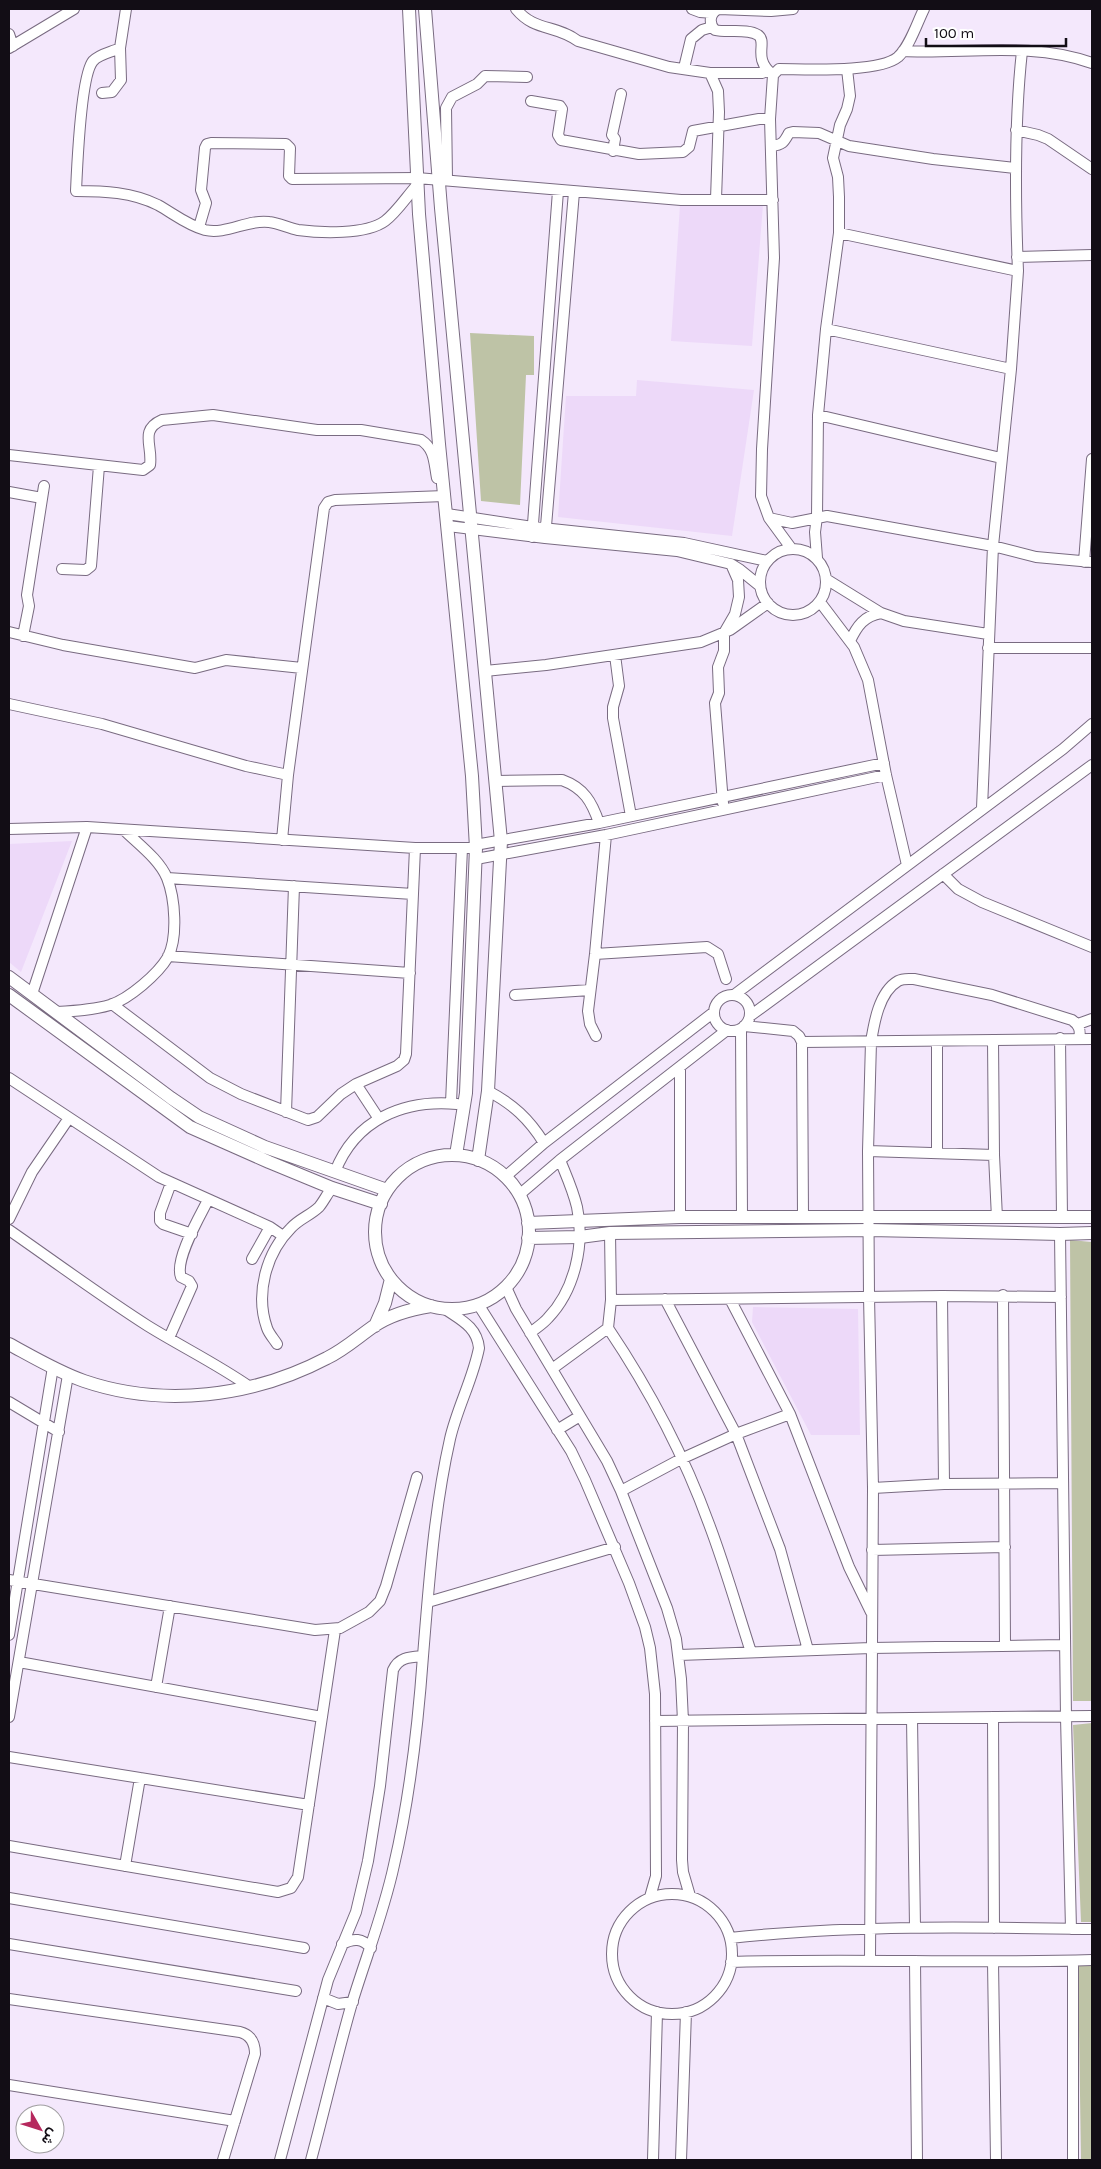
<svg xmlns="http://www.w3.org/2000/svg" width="1101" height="2169" viewBox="0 0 1101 2169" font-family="Karla,Vazirmatn,sans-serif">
<rect width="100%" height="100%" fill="#f4e8fc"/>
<path fill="#edd9f9" d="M 763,204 L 752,346 L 671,341 L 680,205 Z
M 637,380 L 754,390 L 732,536 L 558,517 L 566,396 L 636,396 Z
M 72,841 L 21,972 L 9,962 L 9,844 Z
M 753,1307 L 858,1309 L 860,1435 L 811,1435 L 752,1322 Z"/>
<path fill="#bec3a6" d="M 470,333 L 534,336 L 534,375 L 526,375 L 520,505 L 481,501 Z
M 1070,1240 L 1092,1242 L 1092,1701 L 1073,1701 Z
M 1092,1723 L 1092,1922 L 1081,1922 L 1073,1725 Z
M 1078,1964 L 1092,1965 L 1092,2160 L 1081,2160 Z"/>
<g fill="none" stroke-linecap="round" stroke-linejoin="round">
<defs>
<path id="minor" d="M 516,9 C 535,32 555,24 578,41 L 669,67 L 710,73 L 762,73 L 767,71
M 692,9 L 700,12 L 713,13
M 9,34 L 13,46
M 9,48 L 74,9
M 120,48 C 112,52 99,54 93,61 C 81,75 77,168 76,191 C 104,191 132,192 158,205 C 174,214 187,225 205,230 C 226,235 248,219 269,222 C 279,223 288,228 298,230 C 320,233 366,235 385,221 C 397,212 407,196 418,184
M 903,51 C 965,54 1032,41 1092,63
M 684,68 L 691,39 L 702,30 L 712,27
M 710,73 L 718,91 L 719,112 L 716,199
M 772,74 C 752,58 768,42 758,35 C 747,28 727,33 715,30 C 708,23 710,12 719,9 L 771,11 L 793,9
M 102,93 L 112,92 L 121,80 L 120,48 L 126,9
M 531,101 L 560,106 L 562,109 L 558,135 L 561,140 L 639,154 L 683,152 L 689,147 L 693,131 L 759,119 L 770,119
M 1016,130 L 1038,135 L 1048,139 L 1092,169
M 771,146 C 783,145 784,142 789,133 L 793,132 L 819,133 L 849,146 L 933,159 L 1015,168
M 613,151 L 615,139 L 612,135 L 621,94
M 447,179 L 446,108 L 452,97 L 477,84 L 485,76 L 527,77
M 199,227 L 206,203 L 201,190 L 205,148 L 207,144 L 211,143 L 286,144 L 290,148 L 289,176 L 292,179 L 417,178 L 681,200 L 773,200
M 839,233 L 1018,271 L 1011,369 L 993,546 L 982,808
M 1017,257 L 1092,255
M 1018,271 C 1015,198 1014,124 1022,51
M 826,329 L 1011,369
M 818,415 L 1001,458
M 9,455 L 143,470 L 150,465 C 153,446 139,430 162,420 L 213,415 L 317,430 L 361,430 L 421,440 C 435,449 434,463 437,478
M 9,492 L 42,498
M 447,514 L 533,527 L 684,543 L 767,561
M 769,518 L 792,523 L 827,516 L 993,546 L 1036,557 L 1092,562
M 448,526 L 545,538 L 677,551 L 731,564 L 739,569 L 760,586
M 532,537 L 558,191
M 545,538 L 574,192
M 791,548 L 769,518 L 761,496 L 762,449 L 774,258 L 770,119 L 773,75 L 779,69 C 806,69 879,73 898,57 C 910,46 917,23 924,9
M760 582a33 33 0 1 1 66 0a33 33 0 1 1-66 0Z
M 817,558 L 815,532 L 817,517 L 818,415 L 826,329 L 839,233 L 839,197 L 838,177 L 833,158 L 840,125 L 847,109 L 850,96 L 847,69
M 1084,562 L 1092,459
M 62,569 L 86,570 L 91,566 L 99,466
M 826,579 L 881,613 L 904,621 L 988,634
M 820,602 L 854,647 L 868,680 L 886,775 L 907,865
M 9,632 L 63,645 L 195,668 L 226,660 L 302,668
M 23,636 L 29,606 L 27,595 L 44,486
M 850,641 C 857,626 864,616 881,613
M 988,648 L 1092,648
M 615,655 L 619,686 L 613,707 L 613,718 L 631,816
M 485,671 L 546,665 L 701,642 L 730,630 L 768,603
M 9,704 L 102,724 L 246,766 L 288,775
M 496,781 L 562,780 C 584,788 592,802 599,823
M 723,803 L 715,703 L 719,693 L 718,667 L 724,651 L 724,633 L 735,614 L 739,597 L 738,580 L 731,564
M 9,829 L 87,827 L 415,848 L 476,848
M 282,840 L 288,775 L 324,508 L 328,502 L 335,500 L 445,496
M 475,845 L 599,823 L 884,763
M 476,859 L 606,835 L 886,775
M 943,874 L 958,889 L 982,902 L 1092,947
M 167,878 L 413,894
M 595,954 L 707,947 L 718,954 L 726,979
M 168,956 L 410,973
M 32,994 L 87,827
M 515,995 L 590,990
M 734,995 L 1063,749 L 1092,724
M714 1013a18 18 0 1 1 36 0a18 18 0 1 1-36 0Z
M 112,1004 L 210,1078 L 241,1094 L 308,1120 L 317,1117 L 341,1094 L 356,1084 L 397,1066 L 404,1060 L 406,1054 L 415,848
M 57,1012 C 75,1011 93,1010 110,1005 C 129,999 158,974 168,957 C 178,937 175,898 167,878 C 159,859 138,844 124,830
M 750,1016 L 1092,765
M 1078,1024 L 1092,1019
M 744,1026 L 793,1031 L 799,1036 L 802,1042 L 803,1217
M 741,1029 L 742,1217
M 596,1036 L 590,1024 L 588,1011 L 595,954 L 606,835
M 1060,1038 L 1062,1218
M 993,1040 L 994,1155 L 997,1218
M 802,1042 L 1092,1039
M 680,1067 L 680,1217
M 9,1078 L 159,1177 L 270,1227 L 283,1236
M 356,1084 L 379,1119
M 488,1091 C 513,1104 529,1119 544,1143
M 451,1103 L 462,848
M 286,1112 L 294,886
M 868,1151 L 994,1155
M 937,1152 L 937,1041
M 335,1172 C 355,1120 403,1099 457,1104
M 505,1177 L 544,1143 L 714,1012
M 171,1183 L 160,1213 L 160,1221 L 163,1224 L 192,1234
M 519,1195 L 560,1160 L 727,1030
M 9,1219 L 32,1172 L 69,1118
M 9,1230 C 55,1262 101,1296 148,1326 C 182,1347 217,1364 250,1387
M 1060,1234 L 1066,1717 L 1071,1929
M 252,1259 L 270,1227
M 506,1287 L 516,1309 L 607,1461 L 621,1491 L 667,1608 L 676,1639 L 681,1679 L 683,1721 L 682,1860 L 683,1872 L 690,1896
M 1003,1295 L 1005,1646
M 942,1296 L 944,1484
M 665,1299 L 736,1434 L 780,1549 L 808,1650
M 730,1299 L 790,1414 L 849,1567 L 871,1612
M 611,1300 L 942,1296 L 1061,1297
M 478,1304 L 571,1451 L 585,1480 L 629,1583 L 645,1627 L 650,1648 L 655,1694 L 656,1876 L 650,1897
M 608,1328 C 649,1389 684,1455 709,1524 C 725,1566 737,1609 751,1652
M 530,1333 C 536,1328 543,1324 548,1318 C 575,1290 585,1244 577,1207 C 573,1190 566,1175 560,1160
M 169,1338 L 192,1286 L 189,1281 L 181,1277 C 174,1260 200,1216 208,1200
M 277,1344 C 274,1339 269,1334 267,1328 C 255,1294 266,1253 291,1228 C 299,1219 311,1215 319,1207 C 324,1201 327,1194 332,1188
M 552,1369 L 608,1328 L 611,1300 L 610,1233
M 9,1402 L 59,1432
M 557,1430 L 580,1416
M 873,1488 L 944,1484 L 1063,1483
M 621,1491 L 681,1459 L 736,1434 L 790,1414
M 872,1550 L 1005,1547
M 9,1580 L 315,1630 L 340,1628 L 369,1612 L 380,1601 L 386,1586 L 417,1477
M 428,1602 L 615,1547
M 9,1635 L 53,1367
M 679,1655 L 871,1648 L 1065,1645
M 423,1656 C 429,1583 434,1510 450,1439 C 457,1408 473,1379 479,1348 C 477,1327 461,1320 445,1309
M 19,1662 L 322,1717
M 156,1687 L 170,1606
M 9,1717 L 68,1375
M 993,1717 L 994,1928
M 912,1718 L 915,1927
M 655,1721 L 1092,1716
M 9,1757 L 309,1805
M 9,1846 L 278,1892 L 291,1888 L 298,1877 L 335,1630
M 125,1866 L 140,1778
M612 1954a60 60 0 1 1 120 0a60 60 0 1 1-120 0Z
M 9,1898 L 304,1948
M 730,1938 C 850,1925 971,1927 1092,1929
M 9,1944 L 296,1991
M 342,1944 C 354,1938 362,1938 371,1948
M 870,1960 L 873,1488 L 869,1296 L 868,1151 L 871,1042 C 874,1023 879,992 898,981 C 903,978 909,979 914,979 L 992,995 L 1072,1020 C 1079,1025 1081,1030 1079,1039
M 915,1961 L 917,2160
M 1073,1961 L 1073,2160
M 731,1962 C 852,1958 972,1964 1092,1960
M 993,1962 L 996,2160
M 323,1998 L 338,2004 L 353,2002
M 9,1999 L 240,2032 C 251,2035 255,2043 255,2054 L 223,2160
M 9,2085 L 235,2121
M 280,2160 L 328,1980 L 356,1912 L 368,1861 L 380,1786 L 393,1670 C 399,1657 410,1657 423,1656 C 418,1726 410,1797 394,1865 C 384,1912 366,1957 352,2003 C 337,2055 325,2108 311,2160
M 653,2160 L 657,2012
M 681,2160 L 686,2012"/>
<path id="tertiary" d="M 409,9 L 419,214 L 439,444 L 472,776 L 476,848 L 466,1093 L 456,1155
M 425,9 L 441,208 L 501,841 L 488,1091 L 478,1160
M 9,977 L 171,1098 L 199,1117 L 265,1147 L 387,1190
M 9,995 L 190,1127 L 269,1162 L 332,1188 L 381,1204
M375 1232a77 77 0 1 1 154 0a77 77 0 1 1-154 0Z
M 528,1223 L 680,1217 L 1092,1217
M 528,1238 L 580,1237 L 610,1233 L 869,1230 L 1060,1234 L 1092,1233
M 375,1326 L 385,1303 L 391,1279
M 9,1344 C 33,1357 58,1372 84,1381 C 163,1408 253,1397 327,1358 C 344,1350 358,1337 374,1326 C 390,1315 412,1309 431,1306"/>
</defs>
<use href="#minor" stroke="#796b81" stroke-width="12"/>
<use href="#tertiary" stroke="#796b81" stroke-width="14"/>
<use href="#minor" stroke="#fff" stroke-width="10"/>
<use href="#tertiary" stroke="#fff" stroke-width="12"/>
</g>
<rect width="1101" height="2169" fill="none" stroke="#120d15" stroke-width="20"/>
<g transform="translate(40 2129) rotate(129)"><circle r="24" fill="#ffffff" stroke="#a09ea1"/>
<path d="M0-4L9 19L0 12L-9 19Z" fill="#b6285d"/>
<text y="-8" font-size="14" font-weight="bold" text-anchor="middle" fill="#120d15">ش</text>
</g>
<path d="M926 38v8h140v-8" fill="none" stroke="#120d15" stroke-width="2.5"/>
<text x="934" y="38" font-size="15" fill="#120d15" stroke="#ffffff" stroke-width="4" paint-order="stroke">100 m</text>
</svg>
